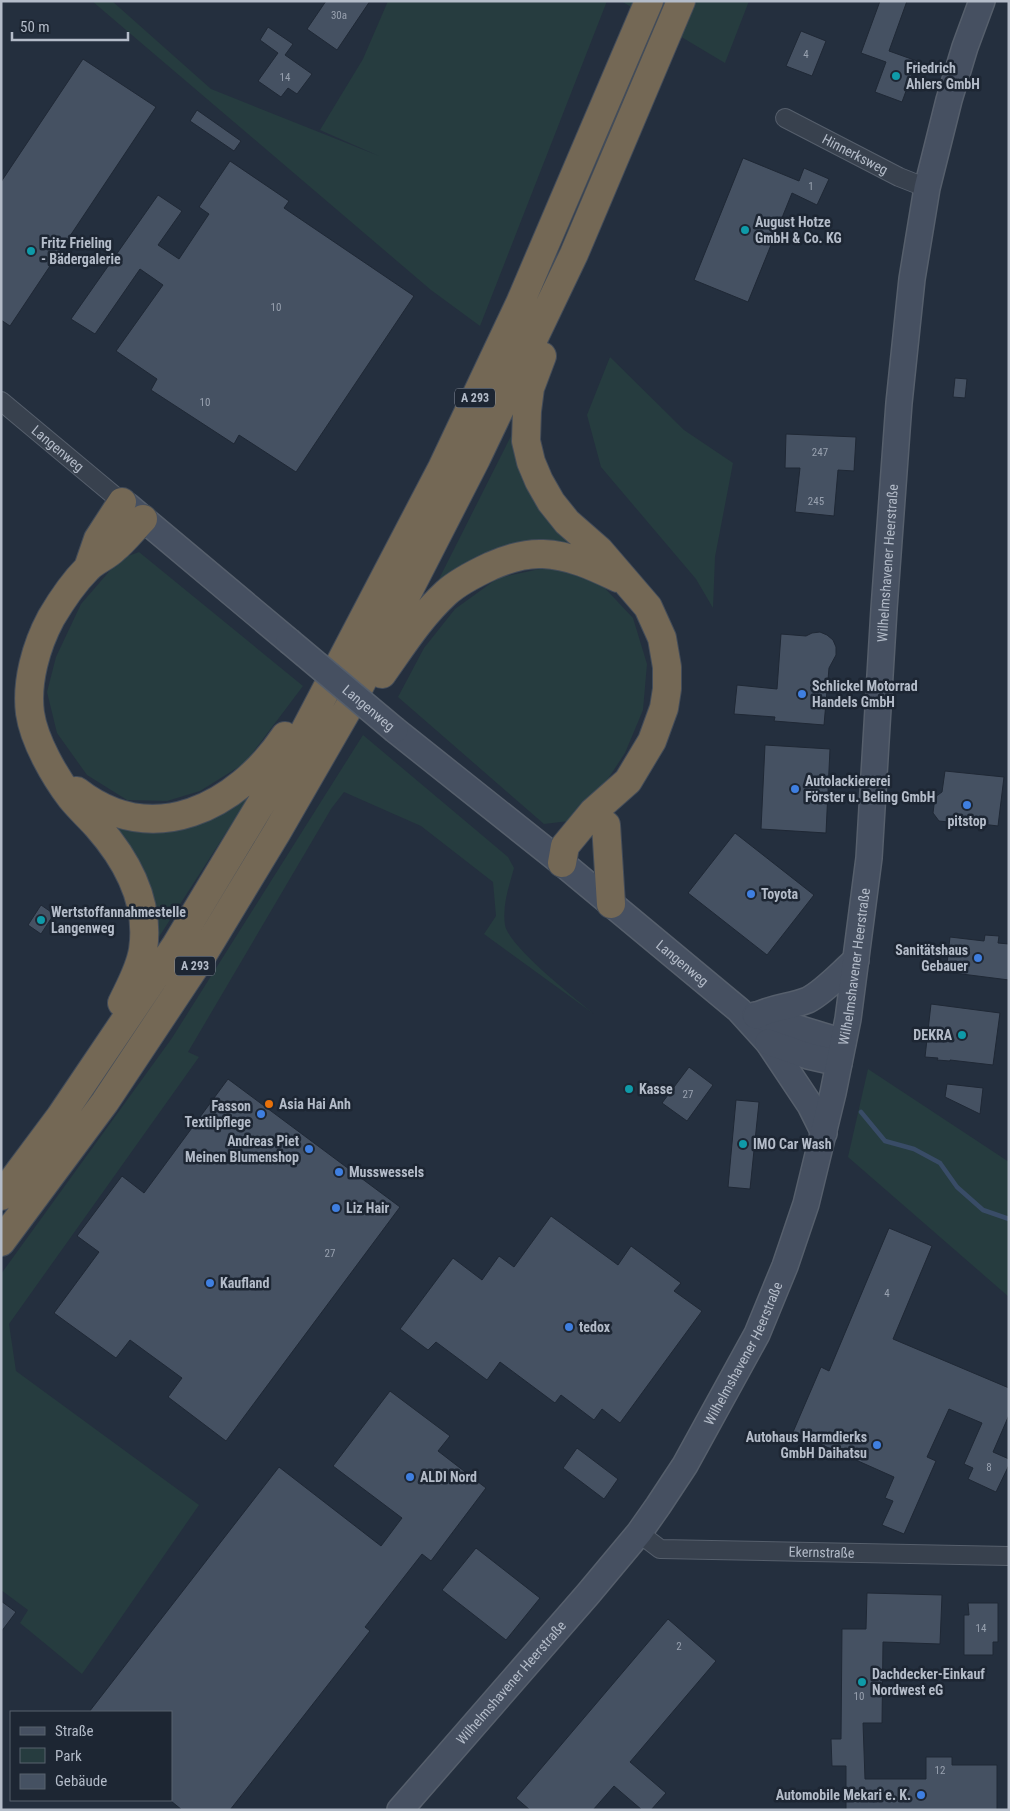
<svg xmlns="http://www.w3.org/2000/svg" width="1010" height="1811" viewBox="0 0 1010 1811" font-family="'Roboto Condensed',sans-serif">
<rect width="100%" height="100%" fill="#242f3e"/>
<path fill="#263c3f" d="M 92,1 L 112,1 L 211,89 L 379,156 L 320,130 L 363,59 L 388,1 L 607,1 L 480,326 L 431,290 Z
M 621,1 L 749,1 L 725,63 Z
M 610,357 L 684,430 L 733,463 L 715,557 L 713,608 L 696,579 L 601,467 L 587,415 Z
M 515,428 L 585,548 L 437,583 Z
M 139,552 L 303,686 L 245,763 L 200,791 L 167,801 L 127,800 L 87,775 L 57,733 L 47,692 L 56,657 L 81,604 L 120,559 Z
M 549,567 L 600,583 L 633,618 L 647,664 L 643,710 L 625,753 L 600,791 L 569,821 L 544,824 L 398,697 L 424,648 L 455,609 L 498,578 Z
M 363,735 L 508,857 L 514,868 C 509,886 502,906 505,925 C 509,947 575,998 594,1014 L 484,934 L 496,916 L 493,882 L 421,826 L 344,792 L 331,809 L 188,1052 L 199,1057 L 9,1324 L 16,1371 L 199,1505 L 82,1674 L 20,1623 L 28,1610 L 1,1590 L 1,1274 L 172,1038 Z
M 246,791 L 249,797 L 157,940 L 92,808 L 141,826 Z
M 868,1069 L 1009,1162 L 1009,1297 L 848,1157 Z"/>
<g fill="none" stroke-linecap="round" stroke-linejoin="round">
<path stroke="#394c67" stroke-width="4.5" d="M 861,1112 L 885,1141 L 914,1149 L 940,1163 L 957,1187 L 983,1210 L 1009,1219"/>
</g>
<path fill="#455162" stroke="#1f2835" d="M 326,1 L 370,1 L 337,50 L 307,29 Z
M 880,1 L 907,1 L 889,51 L 917,61 L 902,102 L 875,92 L 886,62 L 861,53 Z
M 268,27 L 293,44 L 285,55 L 312,74 L 297,94 L 288,88 L 281,97 L 258,81 L 278,53 L 260,40 Z
M 801,31 L 826,41 L 812,76 L 786,66 Z
M 83,59 L 156,107 L 10,326 L 1,320 L 1,182 Z
M 197,110 L 241,141 L 234,151 L 190,121 Z
M 743,158 L 799,181 L 804,168 L 829,179 L 817,205 L 792,193 L 748,302 L 694,280 Z
M 230,161 L 289,201 L 284,208 L 414,296 L 296,472 L 239,435 L 234,444 L 151,390 L 157,379 L 116,351 L 163,285 L 140,269 L 95,334 L 71,319 L 158,195 L 182,211 L 158,245 L 179,259 L 209,214 L 199,207 Z
M 955,378 L 967,379 L 965,398 L 953,397 Z
M 786,434 L 856,437 L 854,471 L 838,470 L 834,516 L 795,512 L 800,468 L 785,468 Z
M 820,632 L 827,635 L 833,640 L 836,647 L 836,655 L 829,668 L 824,725 L 774,721 L 775,717 L 734,714 L 737,685 L 777,689 L 781,634 L 806,636 L 812,633 Z
M 765,745 L 830,749 L 826,833 L 761,829 Z
M 945,771 L 1004,777 L 998,826 L 958,821 L 958,823 L 939,821 L 933,813 L 935,797 L 942,792 Z
M 735,833 L 814,895 L 767,955 L 688,893 Z
M 41,905 L 54,914 L 41,934 L 28,925 Z
M 985,935 L 999,936 L 998,943 L 1009,944 L 1009,980 L 946,972 L 950,937 L 984,941 Z
M 931,1004 L 1000,1013 L 993,1065 L 950,1060 L 950,1061 L 937,1060 L 938,1058 L 925,1057 Z
M 689,1067 L 713,1085 L 687,1121 L 662,1103 Z
M 228,1079 L 400,1207 L 226,1441 L 168,1397 L 182,1378 L 130,1340 L 116,1358 L 54,1313 L 99,1252 L 77,1236 L 122,1176 L 144,1193 Z
M 947,1084 L 983,1088 L 980,1114 L 945,1097 Z
M 736,1100 L 759,1102 L 750,1189 L 728,1187 Z
M 551,1216 L 618,1265 L 631,1246 L 681,1283 L 674,1291 L 702,1311 L 620,1423 L 602,1409 L 594,1420 L 561,1395 L 555,1403 L 500,1362 L 487,1380 L 436,1342 L 428,1350 L 400,1329 L 453,1258 L 482,1280 L 499,1256 L 514,1267 Z
M 889,1228 L 932,1246 L 893,1339 L 1009,1388 L 1009,1415 L 993,1452 L 1009,1459 L 1009,1465 L 996,1492 L 968,1479 L 973,1468 L 964,1464 L 982,1423 L 949,1409 L 927,1457 L 936,1461 L 904,1534 L 882,1525 L 893,1501 L 885,1498 L 894,1477 L 793,1432 L 821,1367 L 829,1371 Z
M 390,1391 L 450,1436 L 438,1451 L 486,1488 L 431,1561 L 422,1554 L 365,1627 L 370,1631 L 230,1810 L 182,1810 L 171,1801 L 171,1712 L 89,1712 L 279,1467 L 381,1546 L 402,1518 L 333,1466 Z
M 577,1448 L 618,1479 L 604,1499 L 563,1468 Z
M 476,1548 L 540,1598 L 506,1640 L 442,1590 Z
M 867,1593 L 942,1595 L 940,1644 L 883,1642 L 882,1723 L 863,1723 L 865,1779 L 926,1779 L 926,1757 L 952,1757 L 952,1765 L 997,1765 L 997,1810 L 846,1810 L 846,1766 L 832,1766 L 831,1739 L 841,1739 L 842,1629 L 866,1629 Z
M 1,1601 L 16,1612 L 1,1632 Z
M 968,1603 L 998,1603 L 998,1642 L 993,1642 L 993,1655 L 964,1655 L 964,1615 L 969,1615 Z
M 668,1619 L 716,1661 L 630,1762 L 666,1793 L 651,1810 L 642,1810 L 614,1786 L 593,1810 L 530,1810 L 516,1798 Z"/>
<g fill="none" stroke-linecap="round" stroke-linejoin="round">
<defs>
<g id="street">
<path id="s1" d="M 785,118 L 899,177 L 927,188"/>
<path id="s2" d="M 1,401 L 122,502"/>
<path id="s3" d="M 639,1533 L 660,1549 L 1009,1556"/>
</g>
<g id="secondary">
<path d="M 128,506 L 289,641"/>
<path id="s4" d="M 395,730 L 562,863 L 739,1010 L 768,1042 L 810,1105 L 824,1133"/>
<path d="M 755,1015 L 843,1042"/>
<path d="M 756,1016 C 772,1007 791,1007 808,1000 C 824,992 842,972 856,960"/>
<path d="M 768,1042 L 808,1056 L 839,1063"/>
<path id="s5" d="M 400,1810 L 588,1594 L 639,1533 L 658,1506 L 685,1465 L 757,1334 L 785,1266 L 806,1204 L 833,1093 L 848,1019 L 869,858 L 884,609 L 899,403 L 912,279 L 927,188 L 949,100 L 965,47 L 982,1"/>
</g>
<path id="highway" d="M 542,356 L 530,388 L 527,411 L 526,441 L 531,462 L 539,481 L 551,502 L 567,522 L 599,550 L 648,607 L 662,638 L 667,667 L 667,689 L 664,708 L 652,741 L 628,781 L 593,812 L 565,846 L 562,863
M 88,568 L 98,539 L 122,502
M 382,674 C 402,646 420,617 446,593 C 458,582 476,573 491,566 C 507,559 525,553 543,554 C 570,555 595,567 618,578
M 77,791 C 153,850 237,807 285,736
M 606,825 L 611,904
M 122,1003 C 130,986 140,969 143,950 C 150,903 127,860 97,826 C 89,817 79,808 71,798 C 55,777 34,741 30,713 C 26,682 36,646 51,618 C 61,601 73,583 87,569 C 94,561 106,557 114,549 C 125,540 133,529 143,519
M 1,1196 L 60,1117 L 176,945 L 304,732 L 442,468 L 520,303 L 649,1
M 1,1242 L 105,1102 L 202,956 L 277,832 L 349,707 L 476,459 L 574,254 L 681,1"/>
</defs>
<use href="#street" stroke="#565f6c" stroke-width="20"/>
<use href="#secondary" stroke="#565f6c" stroke-width="28"/>
<use href="#highway" stroke="#434c59" stroke-width="30"/>
<use href="#street" stroke="#38414e" stroke-width="18"/>
<use href="#secondary" stroke="#465061" stroke-width="25"/>
<use href="#highway" stroke="#746855" stroke-width="28"/>
<defs>
<g id="secondary-bridge">
<path id="s6" d="M 289,641 L 395,730"/>
</g>
</defs>
<use href="#secondary-bridge" stroke="#565f6c" stroke-width="28" stroke-linecap="butt"/>
<use href="#secondary-bridge" stroke="#465061" stroke-width="25"/>
</g>
<g fill="#0f9aa8" stroke="#1d2633" stroke-width="2">
<circle cx="896" cy="76" r="5"/>
<circle cx="745" cy="230" r="5"/>
<circle cx="31" cy="251" r="5"/>
<circle cx="41" cy="920" r="5"/>
<circle cx="962" cy="1035" r="5"/>
<circle cx="629" cy="1089" r="5"/>
<circle cx="743" cy="1144" r="5"/>
<circle cx="862" cy="1682" r="5"/>
</g>
<g fill="#3f7fe0" stroke="#1d2633" stroke-width="2">
<circle cx="802" cy="694" r="5"/>
<circle cx="795" cy="789" r="5"/>
<circle cx="967" cy="805" r="5"/>
<circle cx="751" cy="894" r="5"/>
<circle cx="978" cy="958" r="5"/>
<circle cx="261" cy="1114" r="5"/>
<circle cx="309" cy="1149" r="5"/>
<circle cx="339" cy="1172" r="5"/>
<circle cx="336" cy="1208" r="5"/>
<circle cx="210" cy="1283" r="5"/>
<circle cx="569" cy="1327" r="5"/>
<circle cx="877" cy="1445" r="5"/>
<circle cx="410" cy="1477" r="5"/>
<circle cx="921" cy="1795" r="5"/>
</g>
<circle fill="#e8710a" stroke="#1d2633" stroke-width="2" cx="269" cy="1104" r="5"/>
<g text-anchor="middle" stroke-width="5" stroke-linejoin="round" paint-order="stroke">
<g font-size="11" fill="#98a1af">
<text x="339" y="19">30a</text>
<text x="806" y="58">4</text>
<text x="285" y="81">14</text>
<text x="811" y="190">1</text>
<text x="276" y="311">10</text>
<text x="205" y="406">10</text>
<text x="820" y="456">247</text>
<text x="816" y="505">245</text>
<text x="688" y="1098">27</text>
<text x="330" y="1257">27</text>
<text x="887" y="1297">4</text>
<text x="989" y="1471">8</text>
<text x="981" y="1632">14</text>
<text x="679" y="1650">2</text>
<text x="859" y="1700">10</text>
<text x="940" y="1774">12</text>
</g>
<g fill="#1d2633" stroke="#878f9c" stroke-width="1">
<rect x="455" y="388.5" width="40" height="19" rx="4"/>
<rect x="175" y="956.5" width="40" height="19" rx="4"/>
</g>
<g font-size="12" font-weight="bold" fill="#b4bcc9">
<text x="475" y="402">A 293</text>
<text x="195" y="970">A 293</text>
</g>
<g font-size="14" font-weight="bold" fill="#b4bcc9" stroke="#1d2633" text-anchor="start">
<text x="906" y="73">Friedrich<tspan x="906" dy="16">Ahlers GmbH</tspan></text>
<text x="755" y="227">August Hotze<tspan x="755" dy="16">GmbH &amp; Co. KG</tspan></text>
<text x="41" y="248">Fritz Frieling<tspan x="41" dy="16">- Bädergalerie</tspan></text>
<text x="812" y="691">Schlickel Motorrad<tspan x="812" dy="16">Handels GmbH</tspan></text>
<text x="805" y="786">Autolackiererei<tspan x="805" dy="16">Förster u. Beling GmbH</tspan></text>
<text x="967" y="826" text-anchor="middle">pitstop</text>
<text x="761" y="899">Toyota</text>
<text x="51" y="917">Wertstoffannahmestelle<tspan x="51" dy="16">Langenweg</tspan></text>
<text x="968" y="955" text-anchor="end">Sanitätshaus<tspan x="968" dy="16">Gebauer</tspan></text>
<text x="952" y="1040" text-anchor="end">DEKRA</text>
<text x="639" y="1094">Kasse</text>
<text x="279" y="1109">Asia Hai Anh</text>
<text x="251" y="1111" text-anchor="end">Fasson<tspan x="251" dy="16">Textilpflege</tspan></text>
<text x="299" y="1146" text-anchor="end">Andreas Piet<tspan x="299" dy="16">Meinen Blumenshop</tspan></text>
<text x="753" y="1149">IMO Car Wash</text>
<text x="349" y="1177">Musswessels</text>
<text x="346" y="1213">Liz Hair</text>
<text x="220" y="1288">Kaufland</text>
<text x="579" y="1332">tedox</text>
<text x="867" y="1442" text-anchor="end">Autohaus Harmdierks<tspan x="867" dy="16">GmbH Daihatsu</tspan></text>
<text x="420" y="1482">ALDI Nord</text>
<text x="872" y="1679">Dachdecker-Einkauf<tspan x="872" dy="16">Nordwest eG</tspan></text>
<text x="911" y="1800" text-anchor="end">Automobile Mekari e. K.</text>
</g>
<g font-size="14" fill="#b4bcc9" stroke="#1d2633">
<text dy="5" stroke="none"><textPath href="#s1" startOffset="79">Hinnerksweg</textPath></text>
<text dy="5" stroke="none"><textPath href="#s2" startOffset="74">Langenweg</textPath></text>
<text dy="5" stroke="none"><textPath href="#s5" startOffset="1384">Wilhelmshavener Heerstraße</textPath></text>
<text dy="5" stroke="none"><textPath href="#s6" startOffset="104">Langenweg</textPath></text>
<text dy="5" stroke="none"><textPath href="#s4" startOffset="370">Langenweg</textPath></text>
<text dy="5" stroke="none"><textPath href="#s5" startOffset="979">Wilhelmshavener Heerstraße</textPath></text>
<text dy="5" stroke="none"><textPath href="#s5" startOffset="574">Wilhelmshavener Heerstraße</textPath></text>
<text dy="5" stroke="none"><textPath href="#s3" startOffset="188">Ekernstraße</textPath></text>
<text dy="5" stroke="none"><textPath href="#s5" startOffset="169">Wilhelmshavener Heerstraße</textPath></text>
</g>
</g>
<rect width="1010" height="1811" fill="none" stroke="#b4bcc9" stroke-width="5"/>
<rect x="10" y="1711" width="162" height="90" fill="#1d2633" stroke="#59626f"/>
<rect x="20" y="1727" width="25" height="8" fill="#465061" stroke="#59626f"/>
<text x="55" y="1736" font-size="15" fill="#b4bcc9">Straße</text>
<rect x="20" y="1748" width="25" height="15" fill="#263c3f" stroke="#59626f"/>
<text x="55" y="1761" font-size="15" fill="#b4bcc9">Park</text>
<rect x="20" y="1774" width="25" height="15" fill="#455162" stroke="#59626f"/>
<text x="55" y="1786" font-size="15" fill="#b4bcc9">Gebäude</text>
<path d="M12 32v8h116v-8" fill="none" stroke="#b4bcc9" stroke-width="2.5"/>
<text x="20" y="32" font-size="15" fill="#b4bcc9" stroke="#1d2633" stroke-width="4" paint-order="stroke">50 m</text>
</svg>
